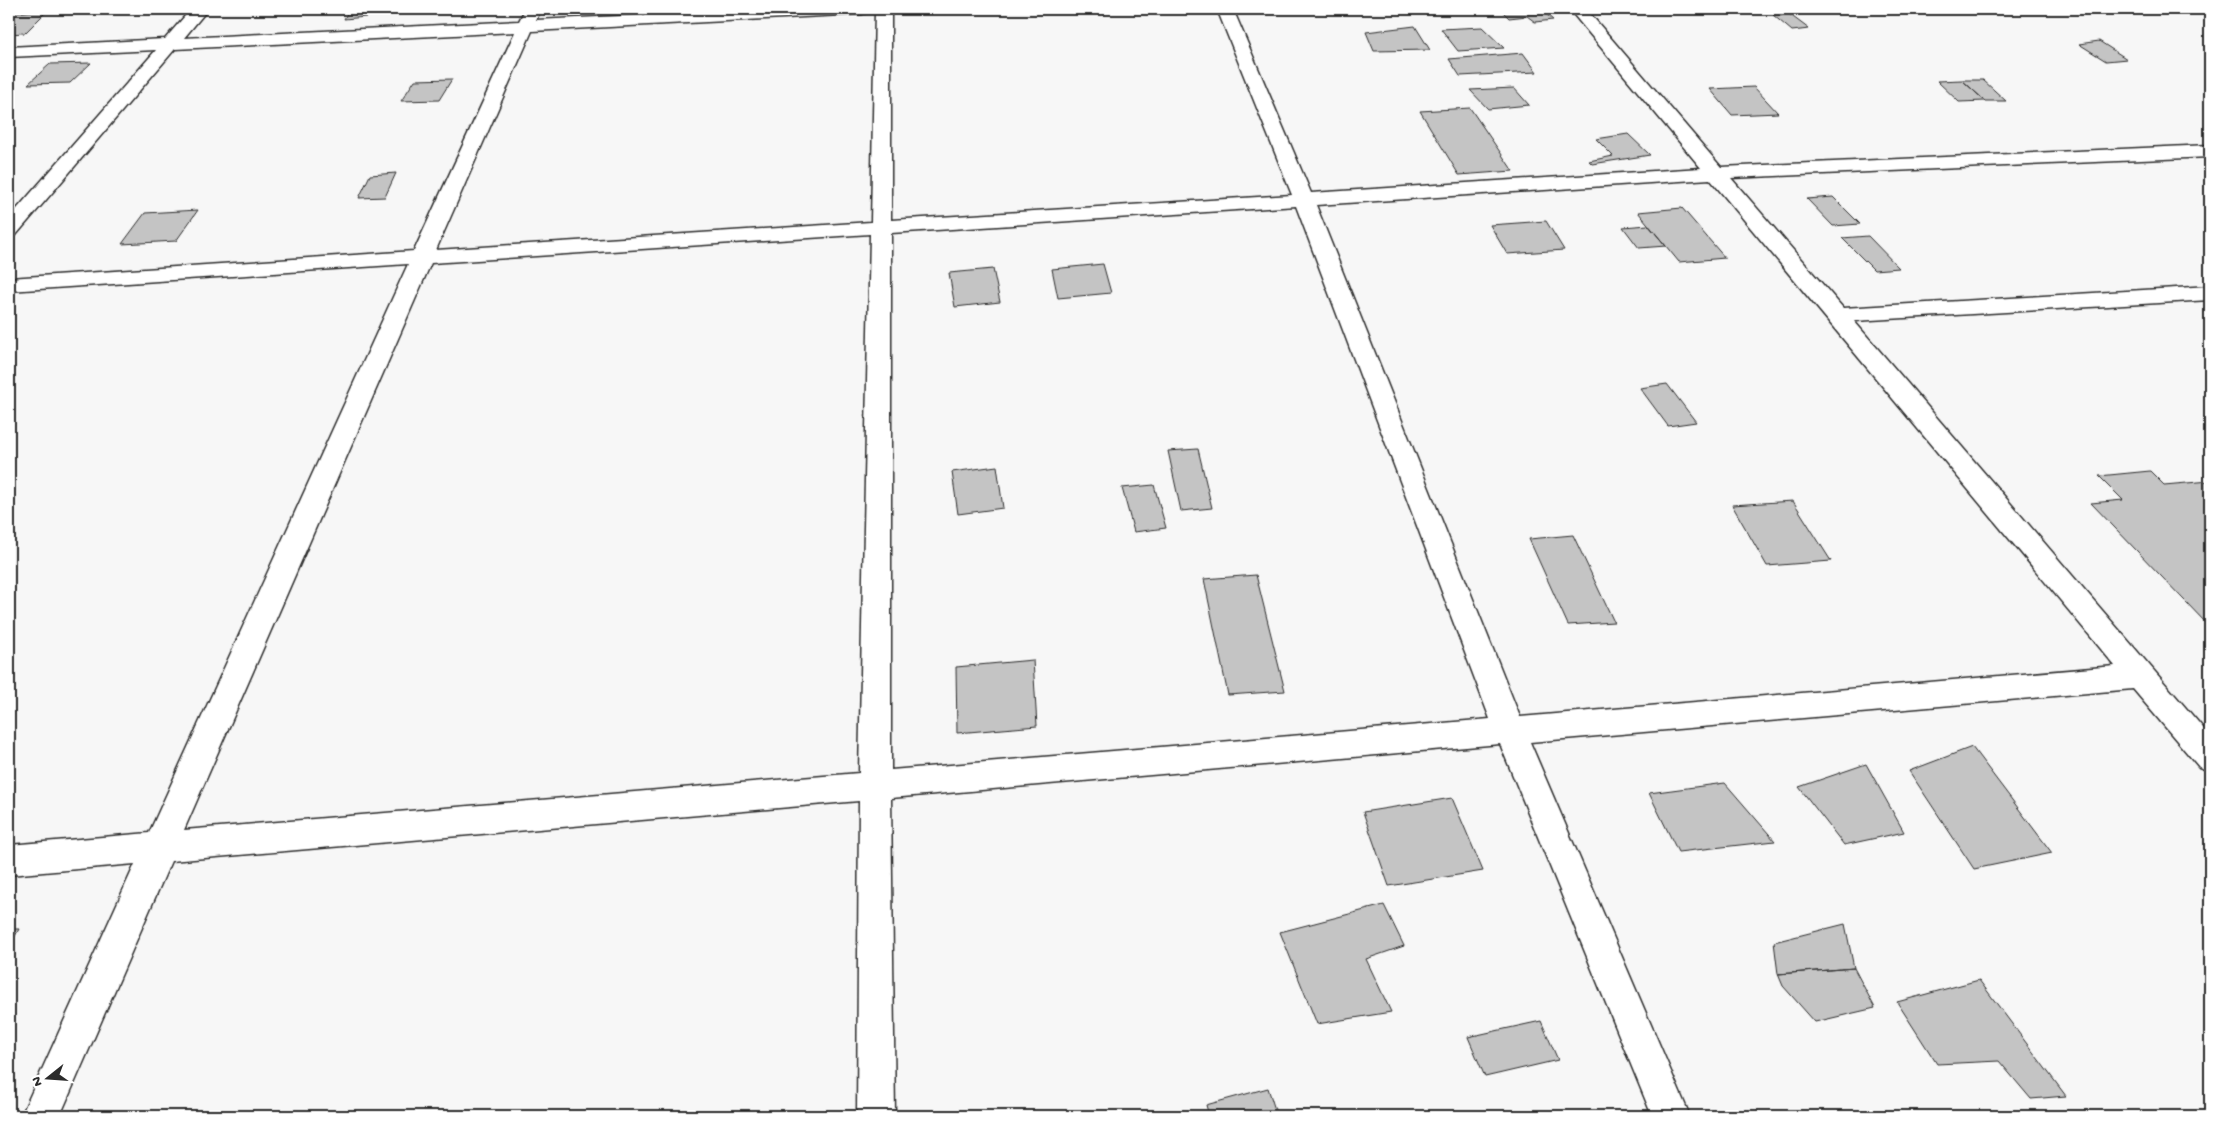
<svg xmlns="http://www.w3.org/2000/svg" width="2219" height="1125" viewBox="0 0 2219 1125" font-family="'Gochi Hand',sans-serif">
<rect width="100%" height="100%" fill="#f7f7f7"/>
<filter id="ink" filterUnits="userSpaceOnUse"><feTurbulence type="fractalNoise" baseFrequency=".02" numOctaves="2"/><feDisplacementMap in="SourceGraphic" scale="10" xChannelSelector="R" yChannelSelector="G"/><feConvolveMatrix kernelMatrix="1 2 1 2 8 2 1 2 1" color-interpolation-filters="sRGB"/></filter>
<g filter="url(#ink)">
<path fill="#c4c4c4" stroke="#2b2b2b" d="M 25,9 L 65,9 L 22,12 Z
M 371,9 L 366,17 L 344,19 L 349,10 Z
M 1500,9 L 1540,9 L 1553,20 L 1535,22 L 1527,16 L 1509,18 Z
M 48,10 L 25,33 L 9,34 L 9,12 Z
M 1789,14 L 1809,29 L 1792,31 L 1773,15 Z
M 1415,26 L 1430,50 L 1374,51 L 1366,32 Z
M 1482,27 L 1504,48 L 1458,51 L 1441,29 Z
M 2099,41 L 2127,59 L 2106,61 L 2079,44 Z
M 1523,53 L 1537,72 L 1460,76 L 1449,59 Z
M 91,63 L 70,83 L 28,84 L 50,64 Z
M 452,79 L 439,100 L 401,101 L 415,80 Z
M 1962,80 L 1983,80 L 2006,101 L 1985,101 Z
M 1962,80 L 1985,101 L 1959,102 L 1937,81 Z
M 1754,87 L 1778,113 L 1732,115 L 1710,89 Z
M 1514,88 L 1529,105 L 1488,109 L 1470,90 Z
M 1470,108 L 1513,171 L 1459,175 L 1420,111 Z
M 1628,134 L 1650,155 L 1592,164 L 1589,161 L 1613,156 L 1596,139 Z
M 396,173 L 385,197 L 359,198 L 370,175 Z
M 1833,197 L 1860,224 L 1833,226 L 1807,199 Z
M 1682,208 L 1725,258 L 1679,262 L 1638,212 Z
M 198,210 L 176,241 L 122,244 L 145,213 Z
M 1546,221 L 1564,250 L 1507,254 L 1490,225 Z
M 1648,225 L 1666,246 L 1639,248 L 1623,227 Z
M 1868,236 L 1899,268 L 1874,270 L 1842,238 Z
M 1103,264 L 1111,293 L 1058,298 L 1052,269 Z
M 993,269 L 1000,302 L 955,307 L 949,273 Z
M 1667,384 L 1696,422 L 1668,426 L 1640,388 Z
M 1198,449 L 1212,508 L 1181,511 L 1168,451 Z
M 997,466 L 1003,508 L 958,514 L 952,472 Z
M 2150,471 L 2164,485 L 2210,481 L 2210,624 L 2207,624 L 2091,503 L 2123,500 L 2099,476 Z
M 1154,485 L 1166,528 L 1134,532 L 1122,488 Z
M 1793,501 L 1831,561 L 1767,566 L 1732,505 Z
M 1573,535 L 1614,622 L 1568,625 L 1529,539 Z
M 1256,575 L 1285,691 L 1228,695 L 1204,579 Z
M 1033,660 L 1037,726 L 957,733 L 956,667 Z
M 1972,747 L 2052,853 L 1974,869 L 1909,771 Z
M 1866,764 L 1904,832 L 1844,845 L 1799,787 Z
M 1725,783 L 1775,841 L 1678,852 L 1649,793 Z
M 1452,798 L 1483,871 L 1389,886 L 1363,812 Z
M 1384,905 L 1404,946 L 1366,959 L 1391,1012 L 1317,1024 L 1280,932 Z
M 1845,924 L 1854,968 L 1778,974 L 1774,942 Z
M 9,929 L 19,929 L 9,947 Z
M 1854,968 L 1875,1008 L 1815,1022 L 1783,986 L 1778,974 Z
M 1979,980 L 2066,1096 L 2031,1099 L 1999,1061 L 1937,1064 L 1897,1002 Z
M 1541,1021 L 1558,1060 L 1485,1077 L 1468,1037 Z
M 1268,1088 L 1277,1116 L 1209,1116 L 1206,1105 Z"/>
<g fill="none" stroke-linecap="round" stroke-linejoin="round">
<defs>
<path id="minor" d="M 191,9 L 208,9 L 184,38 L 519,21 L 525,9 L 541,9 L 536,20 L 769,9 L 870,9 L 868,12 L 862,14 L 532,31 L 436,250 L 871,222 L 875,9 L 891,9 L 891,220 L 1292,195 L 1217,9 L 1233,9 L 1311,193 L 1701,168 L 1569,9 L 1586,9 L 1721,167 L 2210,145 L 2210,157 L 1731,178 L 1843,308 L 2210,286 L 2210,300 L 1854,321 L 2210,736 L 2210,771 L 2199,767 L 2133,689 L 1530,742 L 1690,1116 L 1652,1116 L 1500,744 L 891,798 L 895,1116 L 857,1116 L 859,801 L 171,861 L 60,1116 L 21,1116 L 135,864 L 9,875 L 9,845 L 149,833 L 408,264 L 9,291 L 9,278 L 414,251 L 515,32 L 175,49 L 16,235 L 9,237 L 9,218 L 156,50 L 9,57 L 9,47 L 165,39 ZM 1710,179 L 2115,666 L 1520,717 L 1316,205 ZM 1296,206 L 1490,719 L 891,770 L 891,233 ZM 870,234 L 859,773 L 184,830 L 431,263 Z"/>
</defs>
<use href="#minor" stroke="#2b2b2b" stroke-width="3"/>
<use href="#minor" fill="#fff" fill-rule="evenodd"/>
</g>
</g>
<rect width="2219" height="1125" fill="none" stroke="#fff" stroke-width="30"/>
<rect x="15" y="15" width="2189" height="1095" fill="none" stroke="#2b2b2b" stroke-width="2" filter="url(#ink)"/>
<g transform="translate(48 1078) rotate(253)" stroke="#ffffff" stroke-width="4" paint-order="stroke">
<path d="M0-4L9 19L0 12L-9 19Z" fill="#2b2b2b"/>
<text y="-8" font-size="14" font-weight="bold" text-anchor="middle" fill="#2b2b2b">N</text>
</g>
</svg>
